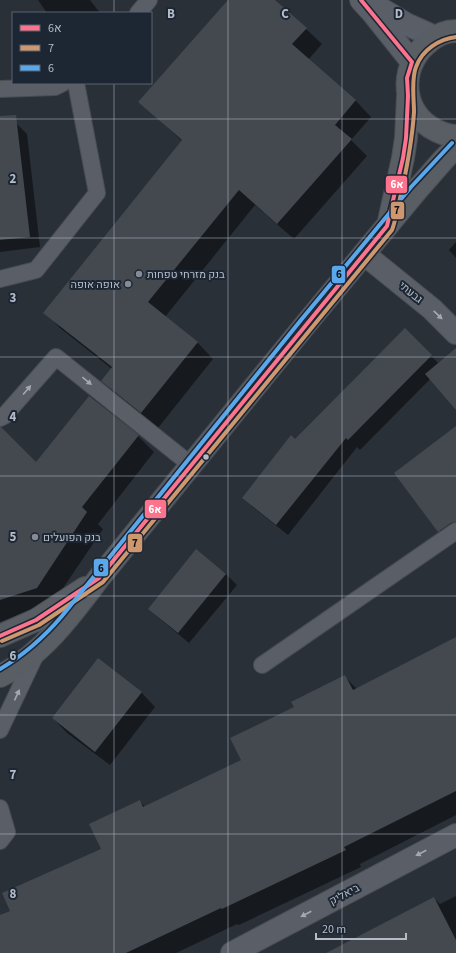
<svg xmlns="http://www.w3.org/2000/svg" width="456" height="953" viewBox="0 0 456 953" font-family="'Source Sans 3',Heebo,sans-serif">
<rect width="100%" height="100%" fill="#2a3038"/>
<path fill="#0007" d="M 38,0 L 90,0 L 100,13 L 47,13 Z
M 229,0 L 273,0 L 306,29 L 322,44 L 308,60 L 356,101 L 371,117 L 351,140 L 367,156 L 294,239 L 255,205 L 165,317 L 198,343 L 213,359 L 158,428 L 118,396 L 102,381 L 112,369 L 60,328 L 45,312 L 182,141 L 140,102 Z
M 16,123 L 27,134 L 40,247 L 0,252 L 0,125 Z
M 456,242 L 456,258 L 449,250 Z
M 405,329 L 442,367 L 360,450 L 357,447 L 288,535 L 254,508 L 243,498 L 295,440 Z
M 89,397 L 138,436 L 154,452 L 98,524 L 103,529 L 53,603 L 0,622 L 0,440 L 36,463 Z
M 456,427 L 456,534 L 449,539 L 434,525 Z
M 196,551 L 226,574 L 237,585 L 189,643 L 160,619 L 149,609 Z
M 456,638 L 456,815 L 360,864 L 361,867 L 239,925 L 237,924 L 176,953 L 0,953 L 0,916 L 11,911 L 102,849 L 140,801 L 145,807 L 242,760 L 295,708 L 345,677 L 357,689 Z
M 141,692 L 155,707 L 110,765 L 67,733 L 53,718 Z
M 456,896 L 456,953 L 327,953 L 434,898 L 440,904 Z"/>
<path fill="#444950" d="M 228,0 L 275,0 L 307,28 L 292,44 L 356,100 L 335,125 L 352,139 L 277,224 L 239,190 L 148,302 L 198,342 L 141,413 L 101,381 L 112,367 L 43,313 L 182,140 L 138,102 Z
M 16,115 L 30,237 L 0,240 L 0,116 Z
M 405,328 L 432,355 L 348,440 L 346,438 L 276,525 L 242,498 L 291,435 L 295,439 Z
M 456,348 L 456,410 L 425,374 Z
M 89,396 L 139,435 L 82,507 L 87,512 L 37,588 L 0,600 L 0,427 L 1,427 L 36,462 Z
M 456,426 L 456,522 L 451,523 L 438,532 L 394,473 Z
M 196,549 L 226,574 L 178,633 L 148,609 Z
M 456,637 L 456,791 L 344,847 L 346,850 L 222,909 L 221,908 L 126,953 L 0,953 L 0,915 L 10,911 L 2,893 L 101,849 L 89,824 L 140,800 L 143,807 L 241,760 L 230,738 L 294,707 L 291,702 L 345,675 L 353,690 Z
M 98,658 L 142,692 L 95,752 L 52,718 Z
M 434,897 L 456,940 L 456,953 L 326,953 Z"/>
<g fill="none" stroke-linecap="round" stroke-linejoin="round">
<defs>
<path id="lane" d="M 138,13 L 149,0
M 0,89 L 55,87 L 63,83
M 0,279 L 36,270 L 97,193 L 76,83
M 0,418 L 4,416 L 56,357 L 191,465
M 262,665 L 456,531
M 0,730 L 37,652
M 0,808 L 7,832 L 0,841"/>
<path id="street" d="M 361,0 L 372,12 L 412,62
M 373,4 L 406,24 L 435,37
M 364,254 L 432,309 L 456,333
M 232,953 L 456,835"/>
<path id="secondary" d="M 456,31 C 447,31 437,35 430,41 C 401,62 399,106 430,127 C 438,132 447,136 456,136
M 389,221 L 403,158 L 406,138 L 408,96
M 0,636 L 36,620 L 85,588
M 0,676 C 41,656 72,614 99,578 L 306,324 L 416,191 L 444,159 L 456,147"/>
</defs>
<use href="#lane" stroke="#484c53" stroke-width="18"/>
<use href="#street" stroke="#484c53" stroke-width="24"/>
<use href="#secondary" stroke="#484c53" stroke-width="24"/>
<use href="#lane" stroke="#5a5e66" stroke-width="16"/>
<use href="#street" stroke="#5a5e66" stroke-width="22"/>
<use href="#secondary" stroke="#595d64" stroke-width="22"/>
<defs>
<path id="bus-1" d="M 0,636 L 36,620 L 99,578 L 387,226 L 403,158 L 406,138 L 408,96 L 407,78 L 412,62 L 361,0"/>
<path id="bus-2" d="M 2,641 L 39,625 L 103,582 L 392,230 C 395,222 397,212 399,203 C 406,173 412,143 414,112 C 414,99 411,79 416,67 C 422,50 439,39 456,37"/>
<path id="bus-3" d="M 0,669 C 24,655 44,637 62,616 L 301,320 L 411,187 L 452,143"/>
</defs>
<use href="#bus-1" stroke="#1d2633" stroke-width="7"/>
<use href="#bus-2" stroke="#1d2633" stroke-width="7"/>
<use href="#bus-3" stroke="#1d2633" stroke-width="7"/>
<use href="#bus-1" stroke="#fc738d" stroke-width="4"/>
<use href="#bus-2" stroke="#cd976f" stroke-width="4"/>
<use href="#bus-3" stroke="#5aa8eb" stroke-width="4"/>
</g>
<defs><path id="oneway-solid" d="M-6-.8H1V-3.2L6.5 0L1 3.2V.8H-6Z"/></defs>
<g fill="#a2a9b5">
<use href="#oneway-solid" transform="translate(438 315) rotate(44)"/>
<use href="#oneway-solid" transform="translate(87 381) rotate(39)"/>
<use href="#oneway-solid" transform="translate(27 390) rotate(-49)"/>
<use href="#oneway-solid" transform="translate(17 695) rotate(-65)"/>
<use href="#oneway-solid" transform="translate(421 853) rotate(152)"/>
<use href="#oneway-solid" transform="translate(306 914) rotate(152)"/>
</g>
<path fill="none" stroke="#b4bcc9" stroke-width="1" stroke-opacity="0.55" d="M 114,0 L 114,13M 228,0 L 228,953M 342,0 L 342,953M 114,83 L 114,953M 0,119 L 456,119M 0,238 L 456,238M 0,357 L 456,357M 0,476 L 456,476M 0,596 L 456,596M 0,715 L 456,715M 0,834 L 456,834"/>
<g fill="#848b96" stroke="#1d2633" stroke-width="1.5">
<circle cx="139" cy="274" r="4"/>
<circle cx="128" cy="284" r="4"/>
<circle cx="35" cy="537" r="4"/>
</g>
<circle fill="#b4bcc9" stroke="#1d2633" stroke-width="1.5" cx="206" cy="457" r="3.5"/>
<g text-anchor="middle" stroke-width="4" stroke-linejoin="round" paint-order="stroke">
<g font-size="11" fill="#b4bcc9" stroke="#1d2633" text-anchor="start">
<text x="147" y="278">בנק מזרחי טפחות</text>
<text x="120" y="288" text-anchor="end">אופה אופה</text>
<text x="43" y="541">בנק הפועלים</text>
</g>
<g font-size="11" fill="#b4bcc9" stroke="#1d2633">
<text transform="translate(411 292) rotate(39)" y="4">גבעתי</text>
<text transform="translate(344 894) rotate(-28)" y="4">ביאליק</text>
</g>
</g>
<g font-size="13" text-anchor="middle" font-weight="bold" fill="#b4bcc9" stroke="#1d2633" stroke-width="4" stroke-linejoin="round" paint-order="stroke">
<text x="171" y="18">B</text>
<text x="285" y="18">C</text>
<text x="399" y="18">D</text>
<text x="13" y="183">2</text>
<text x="13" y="302">3</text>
<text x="13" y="421">4</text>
<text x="13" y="541">5</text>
<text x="13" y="660">6</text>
<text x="13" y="779">7</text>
<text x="13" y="898">8</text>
</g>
<g stroke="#1d2633" stroke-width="1.5">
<rect x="385" y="175" width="23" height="19" rx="4" fill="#fc738d"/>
<rect x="390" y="201" width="15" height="19" rx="4" fill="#cd976f"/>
<rect x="331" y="265" width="15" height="19" rx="4" fill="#5aa8eb"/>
<rect x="144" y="499" width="23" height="20" rx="4" fill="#fc738d"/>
<rect x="127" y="533" width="16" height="20" rx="4" fill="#cd976f"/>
<rect x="93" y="558" width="16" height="19" rx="4" fill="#5aa8eb"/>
</g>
<g font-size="11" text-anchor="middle" font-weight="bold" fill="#fff">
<text x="397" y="188">6א</text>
<text x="155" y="513">6א</text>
</g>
<g font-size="11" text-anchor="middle" font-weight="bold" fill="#111">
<text x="397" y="214">7</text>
<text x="339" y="278">6</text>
<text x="135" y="547">7</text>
<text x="101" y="572">6</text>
</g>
<rect x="12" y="12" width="140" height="72" fill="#1d2633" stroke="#59626f"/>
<rect x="20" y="25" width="20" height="6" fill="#fc738d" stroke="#59626f"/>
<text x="48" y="32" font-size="12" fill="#b4bcc9">6א</text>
<rect x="20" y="45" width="20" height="6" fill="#cd976f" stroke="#59626f"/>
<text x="48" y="52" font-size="12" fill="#b4bcc9">7</text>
<rect x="20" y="65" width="20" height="6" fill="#5aa8eb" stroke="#59626f"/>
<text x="48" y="72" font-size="12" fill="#b4bcc9">6</text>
<path d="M316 933v6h90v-6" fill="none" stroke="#b4bcc9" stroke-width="2"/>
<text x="322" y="933" font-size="12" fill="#b4bcc9" stroke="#1d2633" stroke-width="3" paint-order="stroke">20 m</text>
</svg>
